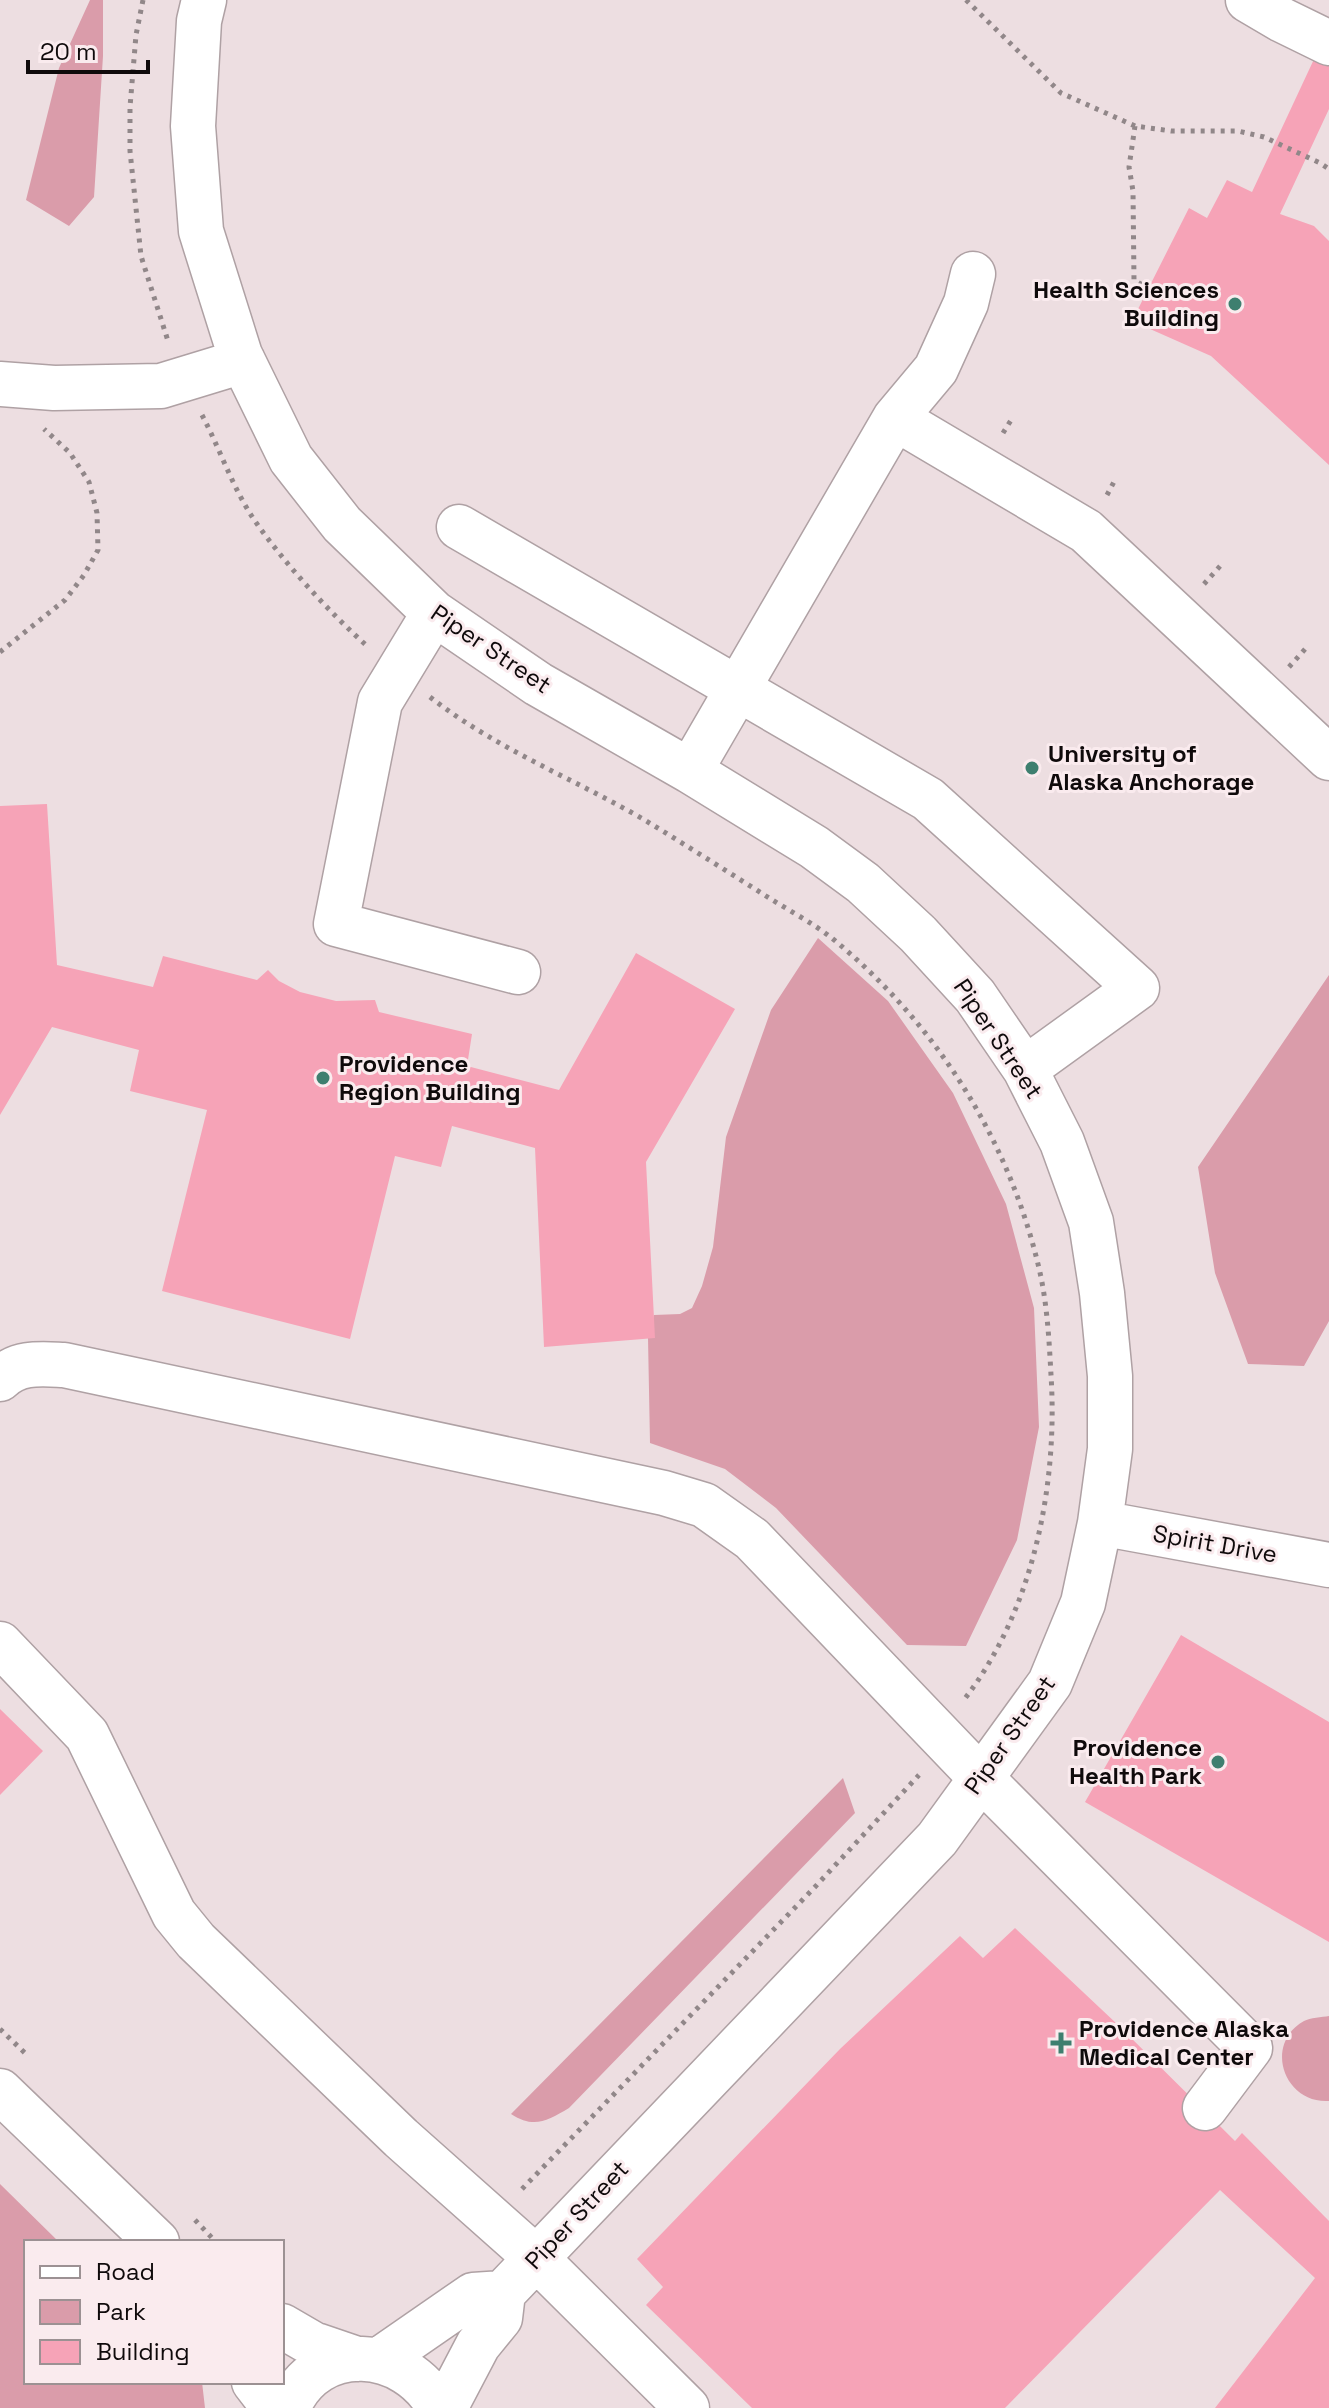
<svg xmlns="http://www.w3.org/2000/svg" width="1329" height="2408" viewBox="0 0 1329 2408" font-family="'Space Grotesk',sans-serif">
<rect width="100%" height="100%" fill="#eddee1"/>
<path fill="#da9caa" d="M 90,0 L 103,0 L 103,56 L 94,197 L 69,226 L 26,200 L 59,68 Z
M 818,938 L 888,1001 L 953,1093 L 1006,1204 L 1034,1308 L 1039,1427 L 1017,1540 L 966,1646 L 907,1645 L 776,1508 L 725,1469 L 650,1443 L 648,1338 L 654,1315 L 680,1314 L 692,1308 L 702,1286 L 713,1247 L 726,1137 L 771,1010 Z
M 1329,975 L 1329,1321 L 1304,1366 L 1248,1364 L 1215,1273 L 1198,1167 Z
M 843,1778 L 855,1813 L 569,2108 C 547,2121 534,2129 511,2114 Z
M 1329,2016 L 1329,2101 C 1284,2104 1263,2044 1304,2021 C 1310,2018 1322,2017 1329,2016 Z
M 0,2184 L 59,2242 L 26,2242 L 26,2382 L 202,2382 L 205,2408 L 0,2408 Z"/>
<path fill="#f6a3b7" d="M 1329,27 L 1329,109 L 1280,214 L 1314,226 L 1329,241 L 1329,465 L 1211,356 L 1132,321 L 1189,208 L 1207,218 L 1227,180 L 1252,192 Z
M 47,804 L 57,965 L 153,987 L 163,956 L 257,980 L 268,970 L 279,981 L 300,992 L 336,1001 L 375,1000 L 379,1012 L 472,1034 L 467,1066 L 559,1090 L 636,953 L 735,1009 L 646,1162 L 655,1338 L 544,1347 L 535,1148 L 452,1126 L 441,1167 L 395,1156 L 350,1339 L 162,1291 L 207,1110 L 130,1091 L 139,1050 L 52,1027 L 0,1115 L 0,806 Z
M 1181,1635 L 1329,1722 L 1329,1942 L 1085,1802 Z
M 0,1709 L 43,1751 L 0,1795 Z
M 1015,1928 L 1117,2024 L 1235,2141 L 1242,2133 L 1329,2221 L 1329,2408 L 1215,2408 L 1315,2278 L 1220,2190 L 1005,2408 L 752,2408 L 646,2305 L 663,2287 L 637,2259 L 840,2049 L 960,1936 L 983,1958 Z"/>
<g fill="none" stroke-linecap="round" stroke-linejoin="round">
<defs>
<path id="minor" d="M 204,0 L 199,21 L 193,126 L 201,231 L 240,355 L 291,459 L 342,524 L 434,613 L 538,684 L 690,771 L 814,847 L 863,883 L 918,934 L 975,996 L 1025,1069 L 1062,1142 L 1091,1222 L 1102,1293 L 1110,1376 L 1110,1449 L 1100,1523 L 1083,1603 L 1050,1683 L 937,1839 L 503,2293 L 500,2318 L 478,2345 L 445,2408
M 0,384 L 54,388 L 161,386 L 243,361
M 895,418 L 1086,531 L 1329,758
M 459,527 L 928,799 L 1137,988 L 1025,1069
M 434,613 L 380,702 L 336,924 L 518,972
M 690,771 L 895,418 L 936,369 L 966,303 L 973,274
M 0,1379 C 18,1361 41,1364 64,1365 L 664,1493 L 704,1505 L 752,1539 L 980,1777 L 1250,2048 L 1205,2108
M 1100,1523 L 1329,1565
M 0,1644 L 87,1735 L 174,1914 L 196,1941 L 401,2138 L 536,2258 L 687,2408
M 0,2091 L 157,2242
M 282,2326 L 313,2344 L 357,2359
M 379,2360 L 473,2295 L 503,2293
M 254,2382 L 274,2408
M 288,2408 C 317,2339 406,2346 439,2408"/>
<path id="major" d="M 1248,0 L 1282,20 L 1329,43"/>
</defs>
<use href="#minor" stroke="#afa1a4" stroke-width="47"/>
<use href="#major" stroke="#afa1a4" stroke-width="47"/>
<path stroke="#918789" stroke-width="5" stroke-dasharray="4 6" stroke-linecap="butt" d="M 143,0 L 136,35 L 130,107 L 130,151 L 141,256 L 168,341
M 966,0 L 1061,93 L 1135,126 L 1171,131 L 1238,131 L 1264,137 L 1320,163 L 1329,169
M 1135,126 L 1129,167 L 1133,191 L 1134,280 L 1148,288
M 202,415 C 220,449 233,489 255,521 C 285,564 328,611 367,646
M 1003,433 L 1013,417
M 1107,495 L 1116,478
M 1204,584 L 1222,564
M 0,652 L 65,600 L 84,575 L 98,550 L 97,513 L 89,482 L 70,453 L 44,429
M 1289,667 L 1307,647
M 430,697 C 495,748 572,778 643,819 C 684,844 725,870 766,896 C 788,910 813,923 833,939 C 935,1023 1007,1136 1038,1264 C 1047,1300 1049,1338 1051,1375 C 1058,1486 1033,1612 963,1701
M 0,2029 L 28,2056
M 522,2189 L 814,1888 L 919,1775
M 195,2220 L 216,2242"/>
<use href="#minor" stroke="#fff" stroke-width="44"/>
<use href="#major" stroke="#fff" stroke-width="44"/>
</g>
<g fill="#3e7f6f" stroke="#faebee" stroke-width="3">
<circle cx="1235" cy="304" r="8"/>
<circle cx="1032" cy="768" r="8"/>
<circle cx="323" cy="1078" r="8"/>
<circle cx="1218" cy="1762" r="8"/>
<path d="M1057 2031h8v8h8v8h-8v8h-8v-8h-8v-8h8z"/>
</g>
<g text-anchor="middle" stroke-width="6" stroke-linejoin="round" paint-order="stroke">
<g font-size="24" font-weight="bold" fill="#0f0a0b" stroke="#faebee" text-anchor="start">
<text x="1219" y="298" text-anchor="end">Health Sciences<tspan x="1219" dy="28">Building</tspan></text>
<text x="1048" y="762">University of<tspan x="1048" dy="28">Alaska Anchorage</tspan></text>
<text x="339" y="1072">Providence<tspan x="339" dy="28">Region Building</tspan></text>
<text x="1202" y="1756" text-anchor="end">Providence<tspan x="1202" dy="28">Health Park</tspan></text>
<text x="1079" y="2037">Providence Alaska<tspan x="1079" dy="28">Medical Center</tspan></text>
</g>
<g font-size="24" fill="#0f0a0b" stroke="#faebee">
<text transform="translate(491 649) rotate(34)" y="8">Piper Street</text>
<text transform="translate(998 1039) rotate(56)" y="8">Piper Street</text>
<text transform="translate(1215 1544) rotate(10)" y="8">Spirit Drive</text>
<text transform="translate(1010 1735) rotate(-55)" y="8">Piper Street</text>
<text transform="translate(577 2215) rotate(-47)" y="8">Piper Street</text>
</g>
</g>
<rect x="24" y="2240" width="260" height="144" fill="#faebee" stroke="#9c9193" stroke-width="2"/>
<rect x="40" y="2266" width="40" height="12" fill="#ffffff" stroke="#9c9193" stroke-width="2"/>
<text x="96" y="2280" font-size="24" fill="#0f0a0b">Road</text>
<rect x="40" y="2300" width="40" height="24" fill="#da9caa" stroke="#9c9193" stroke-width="2"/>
<text x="96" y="2320" font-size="24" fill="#0f0a0b">Park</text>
<rect x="40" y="2340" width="40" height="24" fill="#f6a3b7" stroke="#9c9193" stroke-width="2"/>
<text x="96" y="2360" font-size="24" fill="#0f0a0b">Building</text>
<path d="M28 60v12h120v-12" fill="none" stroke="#0f0a0b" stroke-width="4"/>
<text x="40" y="60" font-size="24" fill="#0f0a0b" stroke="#faebee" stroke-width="6" paint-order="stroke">20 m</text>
</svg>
